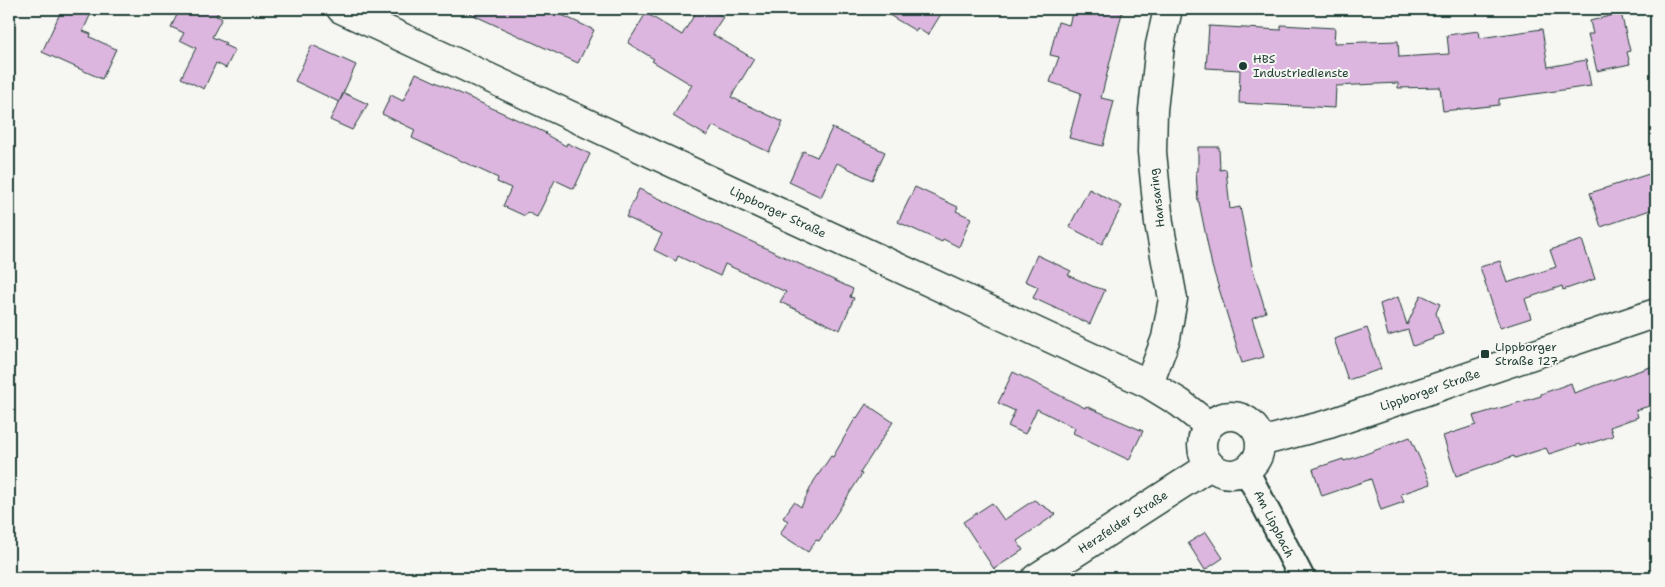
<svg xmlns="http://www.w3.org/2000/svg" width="1665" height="587" viewBox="0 0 1665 587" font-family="'Shantell Sans',sans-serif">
<rect width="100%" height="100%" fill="#f6f6f2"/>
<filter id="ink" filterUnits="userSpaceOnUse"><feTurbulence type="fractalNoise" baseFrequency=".02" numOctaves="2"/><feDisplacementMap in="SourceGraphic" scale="10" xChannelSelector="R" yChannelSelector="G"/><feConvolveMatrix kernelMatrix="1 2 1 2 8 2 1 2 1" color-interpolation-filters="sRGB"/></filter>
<g filter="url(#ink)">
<path fill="#dcb6df" stroke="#1f3d34" d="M 62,9 L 93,9 L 83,31 L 91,34 L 90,37 L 116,49 L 102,79 L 42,52 Z
M 180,9 L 220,9 L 216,16 L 222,18 L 212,37 L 226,43 L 224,45 L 235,50 L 226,68 L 216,63 L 204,89 L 181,78 L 196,48 L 180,40 L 184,33 L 171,27 Z
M 460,9 L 549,9 L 594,30 L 578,63 Z
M 698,9 L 709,9 L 723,17 L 712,34 L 754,59 L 731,97 L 783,122 L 769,152 L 713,126 L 707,136 L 673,116 L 692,85 L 652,61 L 654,59 L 628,43 L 646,13 L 682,35 Z
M 879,9 L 944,9 L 928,35 L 917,28 L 916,31 Z
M 1073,9 L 1123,9 L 1101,98 L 1114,101 L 1103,146 L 1069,138 L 1081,93 L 1050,82 L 1059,57 L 1050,55 L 1058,22 L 1069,25 Z
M 1621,13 L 1630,51 L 1627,52 L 1630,64 L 1597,71 L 1588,34 L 1593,34 L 1590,21 Z
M 1281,25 L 1335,28 L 1334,43 L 1398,41 L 1399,57 L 1449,54 L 1447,35 L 1479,31 L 1480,38 L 1542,29 L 1548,67 L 1586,60 L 1591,86 L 1499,99 L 1499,105 L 1443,111 L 1440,87 L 1398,88 L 1398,83 L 1336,86 L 1335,108 L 1239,103 L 1240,70 L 1206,68 L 1209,26 L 1281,30 Z
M 312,45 L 356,65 L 339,102 L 295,81 Z
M 416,73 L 546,133 L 545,134 L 566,146 L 567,143 L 590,154 L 574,189 L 555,180 L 537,217 L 527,212 L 525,216 L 503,206 L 511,188 L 497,182 L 498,178 L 412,138 L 415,130 L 382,114 L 391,95 L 403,101 Z
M 344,93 L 368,104 L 352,130 L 330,120 Z
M 832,128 L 885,152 L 872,180 L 837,163 L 821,197 L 789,182 L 803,151 L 817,157 L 819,153 L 820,153 Z
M 1198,147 L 1219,147 L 1220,170 L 1226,169 L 1230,209 L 1240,207 L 1252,266 L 1266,312 L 1252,318 L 1264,357 L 1242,363 L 1212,266 L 1199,202 L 1198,202 L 1196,171 L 1198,171 Z
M 1649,174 L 1656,196 L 1656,208 L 1601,227 L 1590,193 Z
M 915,187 L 958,207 L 956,211 L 971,218 L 959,247 L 943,239 L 942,242 L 898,222 Z
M 639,189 L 853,289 L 850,297 L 854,298 L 840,330 L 780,302 L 786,292 L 725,264 L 720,276 L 678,256 L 676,261 L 654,250 L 662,234 L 626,217 Z
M 1089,189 L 1122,206 L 1102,244 L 1069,227 Z
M 1582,240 L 1595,279 L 1563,290 L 1562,286 L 1525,299 L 1531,318 L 1500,328 L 1480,267 L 1500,261 L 1507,283 L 1556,267 L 1550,250 Z
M 1037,255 L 1071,271 L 1068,275 L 1092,286 L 1105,290 L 1090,324 L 1033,298 L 1038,287 L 1025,281 Z
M 1421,295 L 1440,304 L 1436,313 L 1443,334 L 1433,337 L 1433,339 L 1413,346 L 1408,330 L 1388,336 L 1380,304 L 1398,297 L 1407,325 Z
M 1367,328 L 1381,369 L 1348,380 L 1334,339 Z
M 1656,365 L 1656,404 L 1636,410 L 1638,417 L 1610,427 L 1613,436 L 1581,446 L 1580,444 L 1549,454 L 1546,448 L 1515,458 L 1514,456 L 1456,476 L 1443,436 L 1476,425 L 1473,416 L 1541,396 L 1541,394 L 1571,383 L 1574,393 Z
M 1013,372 L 1085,408 L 1086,406 L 1143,431 L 1129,460 L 1073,433 L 1075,428 L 1037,409 L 1025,434 L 1008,426 L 1015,411 L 998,403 Z
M 866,404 L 893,422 L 860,473 L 862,474 L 819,541 L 816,540 L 808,552 L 780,534 L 788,521 L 783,518 L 794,502 L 801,507 L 814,481 L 831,456 L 833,457 L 856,417 L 857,418 Z
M 1410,437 L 1431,484 L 1401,494 L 1404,502 L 1381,510 L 1371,479 L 1322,496 L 1313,469 L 1343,459 L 1344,461 L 1363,455 Z
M 1034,500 L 1056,514 L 1017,541 L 1023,550 L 994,569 L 963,522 L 992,503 L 1004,520 Z
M 1206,532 L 1223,558 L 1205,570 L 1188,543 Z"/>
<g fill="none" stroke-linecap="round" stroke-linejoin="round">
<defs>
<path id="minor" d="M 1246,470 L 1302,578"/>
<path id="tertiary" d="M 341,9 L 1149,384 L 1180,403 L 1209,426
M 1149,384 L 1166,338 L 1173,299 L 1159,223 L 1152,152 L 1153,110 L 1160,45 L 1168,9"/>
<path id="secondary" d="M1202 445a29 29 0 1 1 58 0a29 29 0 1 1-58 0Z
M 1260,442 L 1329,424 L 1656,313
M 1036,578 L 1210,466"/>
</defs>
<use href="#minor" stroke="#1f3d34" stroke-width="28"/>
<use href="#tertiary" stroke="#1f3d34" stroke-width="31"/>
<use href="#secondary" stroke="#1f3d34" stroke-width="31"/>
<use href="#minor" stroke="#f6f6f2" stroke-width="24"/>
<use href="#tertiary" stroke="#f6f6f2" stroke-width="28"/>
<use href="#secondary" stroke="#f6f6f2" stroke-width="28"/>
</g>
</g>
<g fill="#1f3d34" stroke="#f6f6f2" stroke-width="2">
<circle cx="1243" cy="66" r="5"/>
<rect x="1480" y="349" width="10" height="10" rx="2.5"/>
</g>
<g text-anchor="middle" stroke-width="4" stroke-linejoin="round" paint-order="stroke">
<g font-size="12" fill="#1f3d34" stroke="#f6f6f2" text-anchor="start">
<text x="1253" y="63">HBS<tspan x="1253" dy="14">Industriedienste</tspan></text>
<text x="1495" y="351">Lippborger<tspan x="1495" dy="14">Straße 127</tspan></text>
</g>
<g font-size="12" fill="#1f3d34" stroke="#f6f6f2">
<text transform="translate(1157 198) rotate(-97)" y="4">Hansaring</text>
<text transform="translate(778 212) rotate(25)" y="4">Lippborger Straße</text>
<text transform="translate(1430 390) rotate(-19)" y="4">Lippborger Straße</text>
<text transform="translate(1123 522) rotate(-33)" y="4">Herzfelder Straße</text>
<text transform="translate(1274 524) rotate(63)" y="4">Am Lippbach</text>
</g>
</g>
<rect width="1665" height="587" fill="none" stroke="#f6f6f2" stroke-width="30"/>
<rect x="15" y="15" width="1635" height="557" fill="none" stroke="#1f3d34" stroke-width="2" filter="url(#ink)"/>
</svg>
